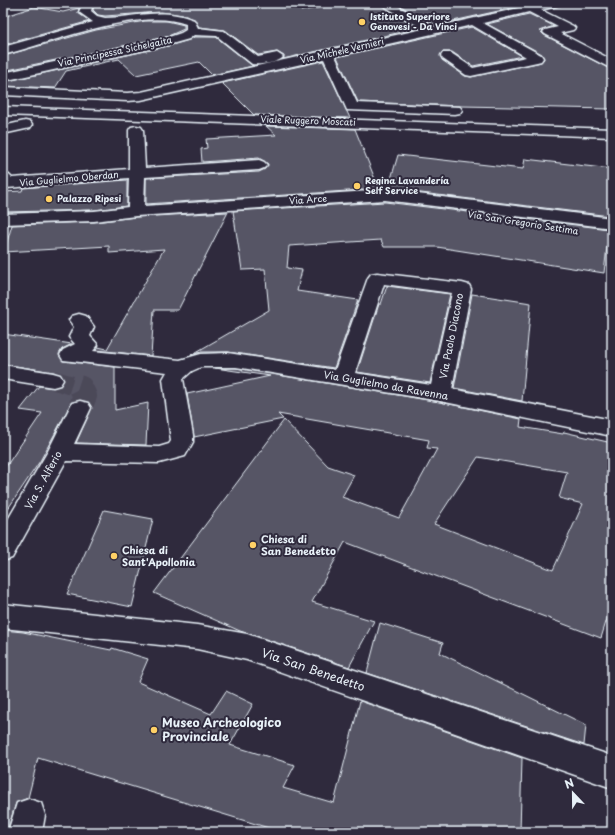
<svg xmlns="http://www.w3.org/2000/svg" width="615" height="835" viewBox="0 0 615 835" font-family="'Playpen Sans',sans-serif">
<rect width="100%" height="100%" fill="#2f2a3d"/>
<filter id="ink" filterUnits="userSpaceOnUse"><feTurbulence type="fractalNoise" baseFrequency=".025" numOctaves="2"/><feDisplacementMap in="SourceGraphic" scale="8" xChannelSelector="R" yChannelSelector="G"/><feConvolveMatrix kernelMatrix="1 2 1 2 8 2 1 2 1" color-interpolation-filters="sRGB"/></filter>
<g filter="url(#ink)">
<path fill="#575565" stroke="#e8f1f8" fill-rule="evenodd" d="M 105,3 L 301,3 L 301,11 L 344,3 L 378,3 L 419,28 L 283,59 L 284,56 L 277,52 L 258,55 L 225,30 L 199,27 L 194,19 L 183,15 L 161,12 L 105,16 L 98,15 L 93,10 L 94,5 Z
M 395,3 L 515,3 L 521,6 L 435,25 Z
M 34,7 L 63,12 L 79,8 L 78,13 L 90,21 L 3,45 L 3,17 Z
M 529,14 L 554,26 L 540,31 L 544,35 L 612,70 L 612,109 L 461,106 L 358,102 L 337,57 L 472,27 L 522,56 L 473,66 L 452,52 L 442,52 L 440,55 L 442,60 L 465,76 L 471,77 L 537,63 L 541,62 L 544,59 L 542,54 L 487,24 Z
M 145,21 L 167,21 L 184,25 L 184,29 L 166,37 L 3,71 L 3,56 L 96,30 Z
M 194,37 L 216,37 L 253,66 L 212,75 L 199,62 L 136,75 L 119,59 L 66,71 L 55,88 L 3,86 L 3,82 L 168,46 L 189,40 Z
M 323,61 L 350,118 L 254,115 L 222,83 Z
M 266,126 L 355,129 L 379,189 L 146,204 L 146,178 L 259,172 L 265,169 L 268,164 L 259,158 L 202,162 L 201,149 L 207,148 L 206,139 L 276,135 Z
M 398,155 L 523,169 L 525,159 L 612,169 L 612,213 L 610,212 L 610,216 L 388,189 Z
M 127,180 L 127,206 L 94,210 L 3,212 L 3,192 L 22,191 L 23,188 Z
M 385,202 L 609,229 L 604,273 L 437,247 L 384,247 L 381,240 L 289,246 L 287,268 L 302,270 L 297,291 L 358,300 L 334,368 L 228,352 L 201,352 L 191,355 L 269,310 L 265,269 L 242,270 L 233,211 Z
M 228,212 L 178,310 L 154,310 L 151,356 L 96,350 L 98,347 L 107,349 L 164,249 L 109,253 L 109,246 L 4,252 L 12,225 L 94,222 L 136,217 Z
M 387,286 L 450,294 L 430,383 L 357,372 L 379,304 L 381,304 Z
M 472,294 L 531,303 L 522,401 L 454,388 Z
M 3,334 L 72,344 L 62,349 L 59,354 L 63,361 L 115,367 L 115,410 L 148,403 L 146,445 L 76,443 L 92,407 L 88,402 L 80,400 L 72,402 L 40,461 L 3,516 L 3,471 L 42,413 L 20,410 L 39,386 L 53,388 L 60,386 L 64,381 L 61,374 L 53,372 L 3,364 Z
M 215,368 L 236,368 L 440,402 L 521,419 L 520,427 L 563,434 L 564,432 L 612,443 L 612,603 L 601,638 L 345,542 L 312,602 L 374,621 L 349,667 L 240,631 L 154,593 L 284,420 L 328,466 L 354,475 L 342,497 L 399,518 L 437,449 L 427,448 L 429,440 L 278,414 L 283,419 L 194,437 L 187,394 L 270,376 ZM 478,457 L 567,472 L 559,498 L 583,504 L 553,570 L 434,524 Z
M 104,510 L 153,519 L 132,607 L 67,594 Z
M 380,623 L 443,643 L 440,653 L 586,725 L 584,745 L 367,673 Z
M 3,630 L 23,632 L 111,650 L 112,648 L 148,659 L 138,682 L 211,714 L 226,691 L 253,704 L 230,745 L 295,765 L 283,788 L 334,803 L 360,701 L 522,758 L 520,832 L 282,832 L 38,758 L 28,798 L 16,803 L 7,832 L 3,832 Z"/>
<g fill="none" stroke-linecap="round" stroke-linejoin="round">
<path stroke="#4b4859" stroke-width="19" stroke-dasharray="19 10" stroke-linecap="butt" d="M 53,380 L 81,388"/>
<path stroke="#4b4859" stroke-width="24" stroke-dasharray="24 12" stroke-linecap="butt" d="M 78,387 L 81,388 L 85,396 L 80,408"/>
<defs>
<path id="minor" d="M 83,3 L 93,3 L 91,11 L 97,16 L 105,18 C 137,17 163,7 194,20 L 198,28 L 224,31 L 258,57 L 277,53 L 283,57 C 279,63 259,65 252,64 L 217,36 L 194,35 L 189,39 L 168,45 L 3,81 L 3,73 L 166,38 L 181,33 L 186,30 L 186,24 C 142,6 49,43 3,55 L 3,47 L 93,22 L 79,12 Z
M 379,3 L 392,3 L 435,27 L 541,3 L 561,3 L 560,5 L 541,10 L 573,26 L 575,28 L 573,30 L 560,33 L 612,60 L 612,69 L 545,34 L 543,32 L 545,30 L 558,27 L 529,12 L 483,23 L 541,55 L 543,58 L 541,61 L 537,62 L 471,76 L 466,75 L 443,59 L 441,56 L 443,53 L 451,53 L 473,68 L 526,57 L 472,25 L 335,56 L 357,103 L 460,107 L 462,110 L 460,113 L 455,114 L 347,110 L 324,59 L 141,100 L 127,101 L 3,95 L 3,87 L 127,93 L 141,92 L 423,29 Z
M 3,107 L 612,129 L 612,137 L 3,115 Z
M 25,121 L 30,122 L 32,125 L 30,128 L 3,134 L 3,126 Z
M 136,126 L 141,127 L 143,130 L 145,168 L 259,160 L 264,162 L 267,165 L 264,168 L 259,170 L 145,177 L 144,206 L 385,190 L 612,218 L 612,228 L 385,200 L 136,216 L 94,221 L 3,224 L 3,214 L 94,211 L 128,207 L 129,178 L 7,188 L 3,187 L 3,173 L 9,175 L 12,178 L 129,169 L 129,130 L 131,127 Z
M 377,273 L 462,283 L 469,285 L 471,289 L 452,389 L 612,420 L 612,436 L 440,401 L 236,367 L 201,367 L 192,371 L 183,379 L 193,435 L 193,442 L 185,456 L 159,463 L 66,461 L 12,558 L 3,561 L 3,528 L 48,451 L 72,403 L 80,401 L 88,403 L 91,408 L 74,444 L 159,447 L 169,444 L 171,441 L 163,379 L 167,372 L 63,360 L 60,355 L 63,350 L 75,344 L 69,337 L 74,327 L 69,320 L 72,316 L 79,314 L 86,316 L 94,327 L 90,336 L 98,345 L 93,351 L 180,360 L 201,354 L 228,353 L 335,370 L 368,278 L 371,274 ZM 384,284 L 452,293 L 431,385 L 355,373 Z
M 3,365 L 53,373 L 60,375 L 63,380 L 60,385 L 53,387 L 3,379 Z
M 3,604 L 197,625 L 247,634 L 612,756 L 612,788 L 247,660 L 197,649 L 3,628 Z
M 29,799 L 41,803 L 45,815 L 42,832 L 8,832 L 17,803 Z"/>
</defs>
<use href="#minor" stroke="#e8f1f8" stroke-width="3"/>
<use href="#minor" fill="#2f2a3d" fill-rule="evenodd"/>
</g>
</g>
<g fill="#ffd166" stroke="#2f2a3d" stroke-width="1.5">
<circle cx="362" cy="22" r="4"/>
<circle cx="357" cy="186" r="4"/>
<circle cx="49" cy="199" r="4"/>
<circle cx="253" cy="545" r="4"/>
<circle cx="114" cy="556" r="4"/>
<circle cx="154" cy="730" r="4"/>
</g>
<g text-anchor="middle" stroke-width="4" stroke-linejoin="round" paint-order="stroke">
<g font-size="9" font-weight="bold" fill="#e8f1f8" stroke="#2f2a3d" text-anchor="start">
<text x="370" y="20">Istituto Superiore<tspan x="370" dy="10">Genovesi - Da Vinci</tspan></text>
<text x="365" y="184">Regina Lavandería<tspan x="365" dy="10">Self Service</tspan></text>
<text x="57" y="202">Palazzo Ripesi</text>
</g>
<g font-size="9" fill="#e8f1f8" stroke="#2f2a3d">
<text transform="translate(342 51) rotate(-13)" y="3">Via Michele Vernieri</text>
<text transform="translate(115 52) rotate(-12)" y="3">Via Principessa Sichelgaita</text>
<text transform="translate(308 121) rotate(2)" y="3">Viale Ruggero Moscati</text>
<text transform="translate(69 179) rotate(-5)" y="3">Via Guglielmo Oberdan</text>
<text transform="translate(308 200) rotate(-4)" y="3">Via Arce</text>
<text transform="translate(523 223) rotate(9)" y="3">Via San Gregorio Settima</text>
</g>
<g font-size="10" fill="#e8f1f8" stroke="#2f2a3d">
<text transform="translate(451 336) rotate(-79)" y="4">Via Paolo Diacono</text>
<text transform="translate(386 385) rotate(10)" y="4">Via Guglielmo da Ravenna</text>
<text transform="translate(43 480) rotate(-61)" y="4">Via S. Alferio</text>
</g>
<g font-size="10" font-weight="bold" fill="#e8f1f8" stroke="#2f2a3d" text-anchor="start">
<text x="261" y="543">Chiesa di<tspan x="261" dy="12">San Benedetto</tspan></text>
<text x="122" y="554">Chiesa di<tspan x="122" dy="12">Sant'Apollonia</tspan></text>
</g>
<g font-size="12" fill="#e8f1f8" stroke="#2f2a3d">
<text transform="translate(313 670) rotate(19)" y="4">Via San Benedetto</text>
</g>
<g font-size="12" font-weight="bold" fill="#e8f1f8" stroke="#2f2a3d" text-anchor="start">
<text x="162" y="727">Museo Archeologico<tspan x="162" dy="14">Provinciale</tspan></text>
</g>
</g>
<rect width="615" height="835" fill="none" stroke="#2f2a3d" stroke-width="16"/>
<rect x="8" y="8" width="599" height="819" fill="none" stroke="#e8f1f8" stroke-width="1.5" filter="url(#ink)"/>
<g transform="translate(573 793) rotate(338)" stroke="#2f2a3d" stroke-width="3" paint-order="stroke">
<path d="M0-3L7 15L0 10L-7 15Z" fill="#e8f1f8"/>
<text y="-6" font-size="11" font-weight="bold" text-anchor="middle" fill="#e8f1f8">N</text>
</g>
</svg>
